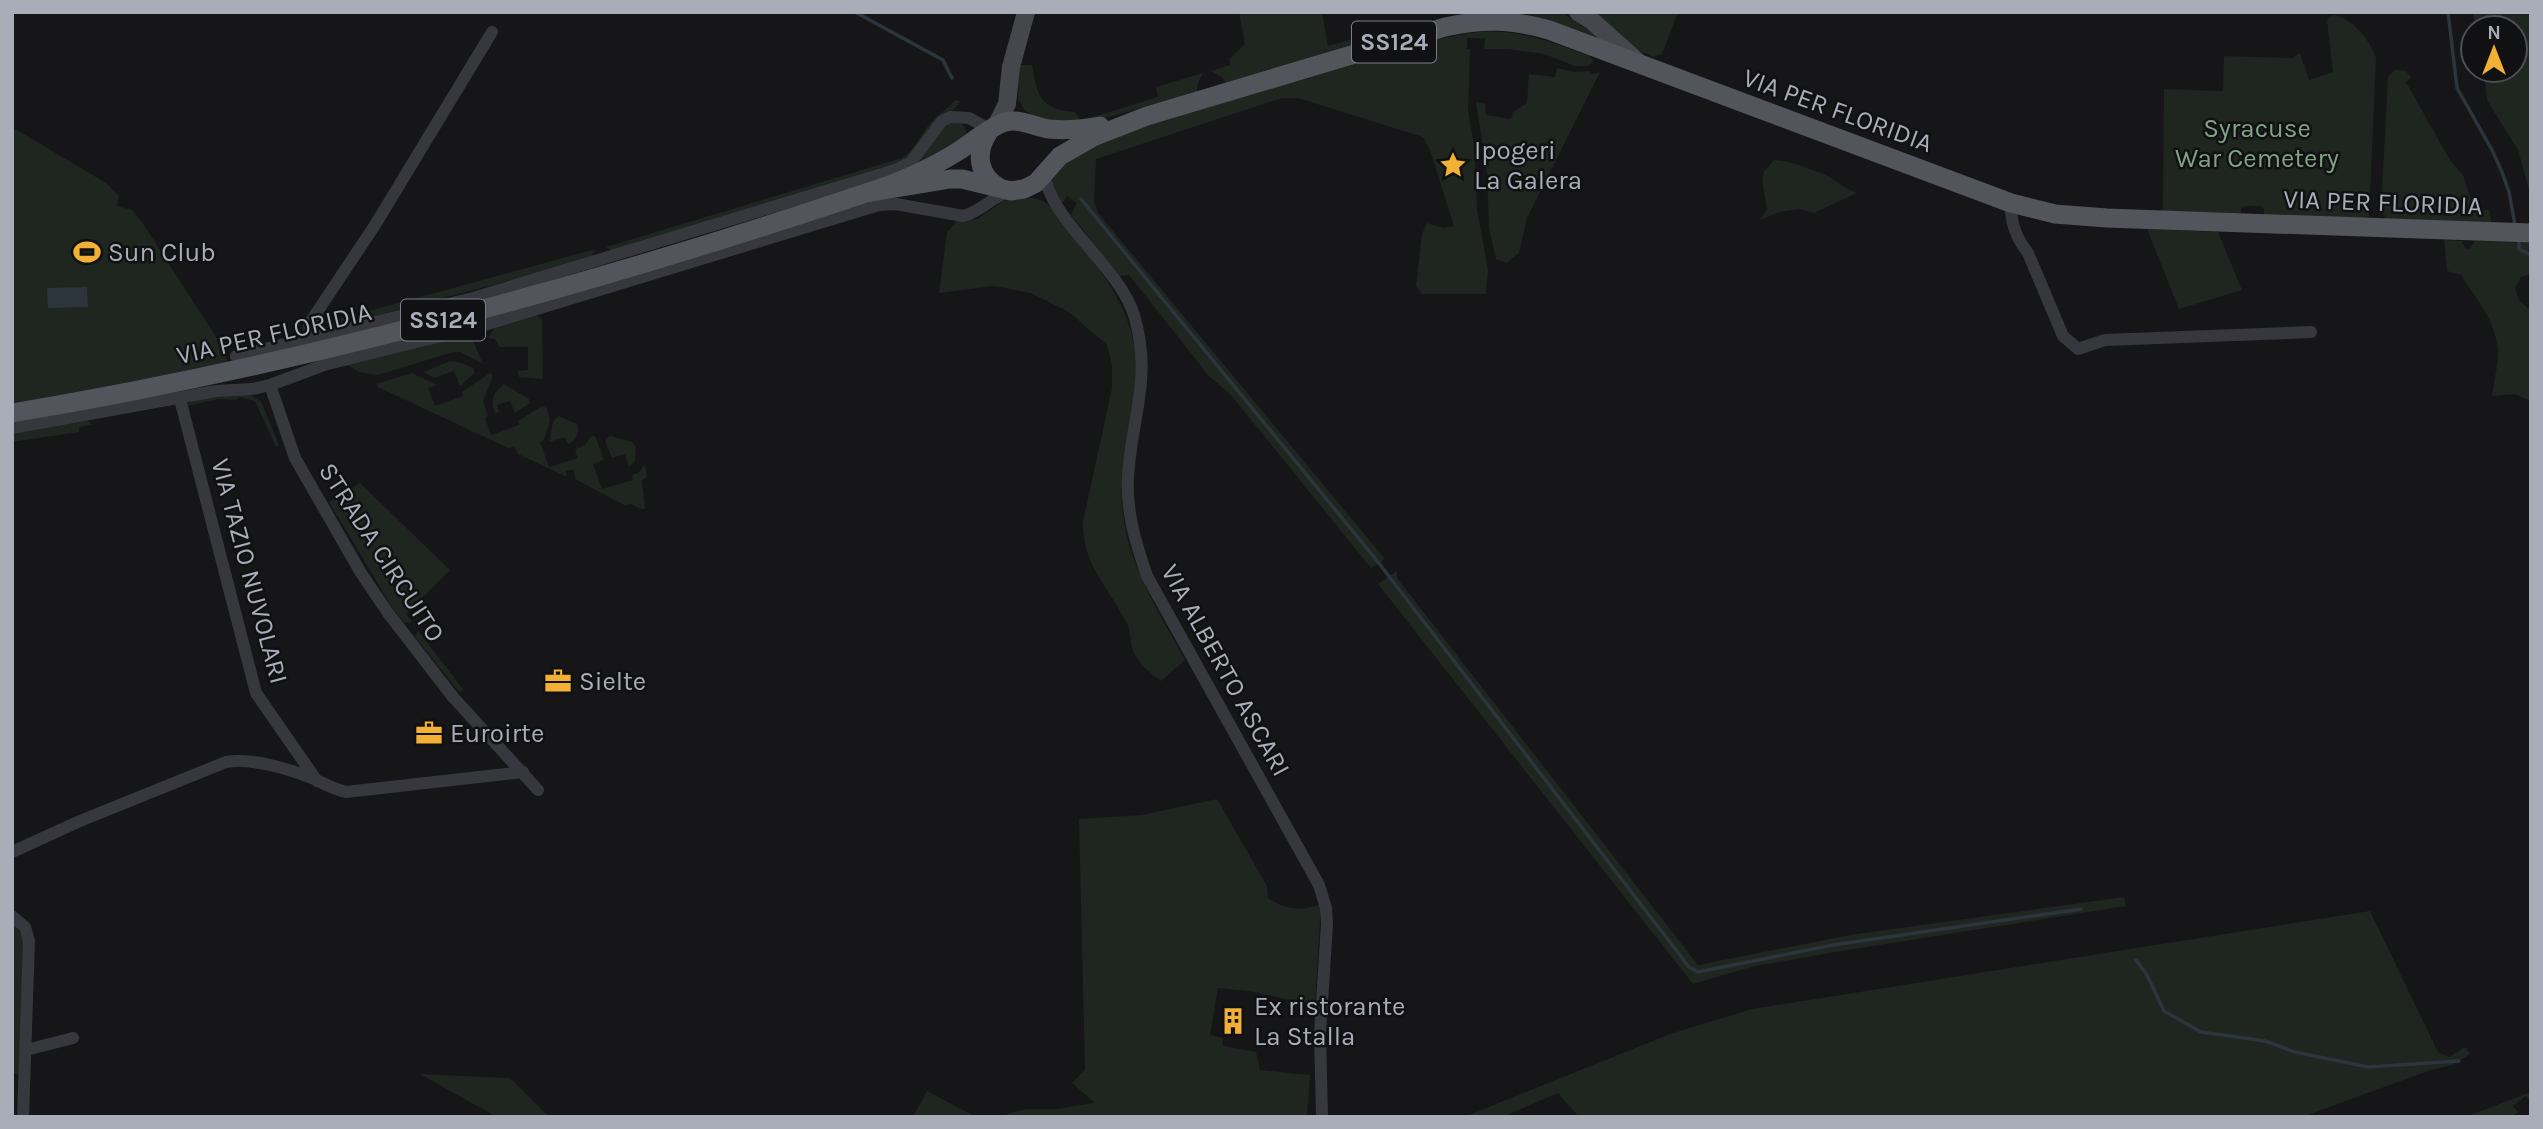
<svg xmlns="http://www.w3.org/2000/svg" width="2543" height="1129" viewBox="0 0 2543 1129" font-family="Karla,sans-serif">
<rect width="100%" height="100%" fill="#161618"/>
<path fill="#1e261f" d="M 1239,12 L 1322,12 L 1328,46 L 1356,38 L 1361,42 L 1225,83 L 1223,78 L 1211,71 L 1230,65 L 1230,58 L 1245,44 Z
M 1521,12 L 1561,12 L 1598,36 L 1594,38 Z
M 1592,12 L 1678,12 L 1662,54 L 1653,57 L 1636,49 Z
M 2472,12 L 2531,12 L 2531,197 L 2518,150 L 2487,100 L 2484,70 L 2515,70 L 2515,28 L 2477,28 Z
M 2333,15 C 2353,18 2370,40 2376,58 L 2369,216 L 2366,218 L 2264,215 L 2264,209 L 2259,206 L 2246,206 L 2241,208 L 2241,213 L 2163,211 L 2164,89 L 2223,91 L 2224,56 L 2292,58 L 2300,53 L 2309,80 L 2333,72 L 2327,20 Z
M 1478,32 C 1517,29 1553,42 1589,56 L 1594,61 L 1587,66 L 1575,66 L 1544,54 L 1507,49 L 1484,49 L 1485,38 L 1467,38 L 1467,49 L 1470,49 L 1468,111 L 1474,145 L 1477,209 L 1488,270 L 1486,294 L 1422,294 L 1416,286 L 1422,234 L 1427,223 L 1443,228 L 1454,226 L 1430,150 L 1423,137 L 1298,98 L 1282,98 L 1096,159 L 1094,202 L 1098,213 L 1385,559 L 1371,568 L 1230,394 L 1209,376 L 1129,275 L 1120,276 L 1071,215 L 1077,203 L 1067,196 L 1063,202 L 1060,203 L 1052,182 L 1054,177 L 1084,144 L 1436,39 Z
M 1019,65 L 1032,65 C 1037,97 1041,109 1075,112 L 1081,121 L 1158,97 L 1156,87 L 1203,73 L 1197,86 L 1197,92 L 1084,124 L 1042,120 L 1025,111 L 1018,99 Z
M 1557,68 L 1575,72 L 1589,71 L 1592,74 L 1600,72 L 1527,218 L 1519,253 L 1507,263 L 1496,259 L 1489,229 L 1487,173 L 1476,102 L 1485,104 L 1486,115 L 1511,119 L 1513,112 L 1527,103 L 1529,74 L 1555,77 Z
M 2395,70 L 2406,71 L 2411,78 L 2406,82 L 2450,160 L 2463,175 L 2471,200 L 2468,209 L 2489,210 L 2492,224 L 2386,219 L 2381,211 L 2388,77 Z
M 955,100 L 960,101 L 957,106 L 904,161 L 612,251 L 606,247 L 902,158 C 917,148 921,132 934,119 C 941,112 948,109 955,100 Z
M 950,122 L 962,124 L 966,130 L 967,137 L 913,168 C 927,153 935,135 950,122 Z
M 12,127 L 106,183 L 119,196 L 117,206 L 132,210 L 144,225 L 225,351 L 228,362 L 81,392 L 12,404 Z
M 1774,160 C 1788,160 1821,172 1833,179 C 1841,185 1847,189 1857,193 L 1814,213 L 1799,209 L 1779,212 L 1760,220 L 1767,209 L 1762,180 L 1764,171 Z
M 1031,198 C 1051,198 1065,225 1076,239 C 1110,283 1138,319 1137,377 C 1137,396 1132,416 1129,435 C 1125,461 1119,488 1123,514 C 1129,567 1160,614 1185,660 L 1161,681 C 1149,672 1137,663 1132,648 C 1130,641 1131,633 1128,626 C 1111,589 1082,566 1083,522 L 1112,388 L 1112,365 L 1107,345 L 1069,312 L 1031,293 L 994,286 L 939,293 L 947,232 L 957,221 L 978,219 L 1003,201 Z
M 2147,229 L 2218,232 L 2242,290 L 2179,309 Z
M 2444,240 L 2462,241 L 2465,248 L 2469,249 L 2475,241 L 2531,243 L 2531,274 L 2521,277 L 2515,288 L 2519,300 L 2530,310 L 2531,401 L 2515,394 L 2492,396 C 2494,381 2498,365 2498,351 C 2496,321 2476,298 2461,275 L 2447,271 Z
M 596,249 L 590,259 L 329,328 L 332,321 Z
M 536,315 L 542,319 L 543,379 L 519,377 L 518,371 L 528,370 L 528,347 L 499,347 L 495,339 L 488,338 L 495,327 Z
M 470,334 L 483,364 L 460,352 L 453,352 L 378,375 L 359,372 L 347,365 Z
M 450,361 L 462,363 L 473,368 L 475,373 L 460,386 L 454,371 L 434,378 L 424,372 Z
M 412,373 L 437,385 L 428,388 L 435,406 L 463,396 L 462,392 L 490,373 L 493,376 L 483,401 L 488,416 L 485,418 L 491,435 L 519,425 L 518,421 L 542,406 L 547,408 L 550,421 L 544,440 L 540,442 L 549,467 L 578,458 L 575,450 L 586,444 L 591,436 L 595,436 L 604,460 L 593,464 L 602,489 L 633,480 L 632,475 L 638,473 L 645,464 L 647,477 L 642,480 L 645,509 L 641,509 L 631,504 L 624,505 L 575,479 L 574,470 L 566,471 L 567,477 L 518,454 L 514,447 L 508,448 L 378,387 L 376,384 Z
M 504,384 L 529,399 L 530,403 L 515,413 L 510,401 L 497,405 L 499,412 L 495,413 C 490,400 493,393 504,384 Z
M 248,394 L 261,401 L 279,445 L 276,447 L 255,401 L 240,397 L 235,400 L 218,399 L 186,406 C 195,394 233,395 248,394 Z
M 559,416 L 577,424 C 580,433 576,441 568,444 L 565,437 L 549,442 L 553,422 Z
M 87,420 L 92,425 L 79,427 L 79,432 L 12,442 L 12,432 Z
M 610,436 L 632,442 L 636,447 L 635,461 L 629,467 L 625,454 L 612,458 L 605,441 Z
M 360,483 L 450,570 L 406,614 L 412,622 L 404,623 L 392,607 L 329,502 Z
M 1397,571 L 1397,578 L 1698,965 L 1850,935 L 2124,897 L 2126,906 L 1835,952 L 1751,967 L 1693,984 L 1378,584 Z
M 418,631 L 463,689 L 460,693 L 415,637 Z
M 1217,799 L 1267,886 L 1268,898 C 1285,910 1301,912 1321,904 L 1315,1005 L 1248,991 L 1218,988 L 1210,1035 L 1223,1038 L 1223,1046 L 1256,1052 L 1260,1070 L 1310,1075 L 1307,1117 L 998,1117 L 1025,1109 L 1056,1109 L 1095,1103 L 1072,1083 L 1085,1070 L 1079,819 L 1142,815 Z
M 2370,911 L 2438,1052 L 2449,1057 L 2465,1047 L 2470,1054 L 2453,1065 L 2431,1070 L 2302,1117 L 1579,1117 L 1558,1093 L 1502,1117 L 1464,1117 L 1670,1034 L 1752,1009 Z
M 12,922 L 24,936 L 21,1077 L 12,1072 Z
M 420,1074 L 510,1078 L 547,1115 L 546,1117 L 497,1117 Z
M 927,1091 L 976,1117 L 913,1117 Z
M 2531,1092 L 2531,1102 L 2526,1096 L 2513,1106 L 2518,1112 L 2512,1117 L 2465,1117 Z"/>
<path fill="#2c353c" d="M 87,287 L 88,307 L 48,308 L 47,288 Z"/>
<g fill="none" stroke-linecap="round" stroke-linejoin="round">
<path stroke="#2c353c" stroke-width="3.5" d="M 855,12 L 943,60 L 952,78
M 2448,12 L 2457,88 L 2492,150 L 2502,172 L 2509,192 L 2515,225
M 1081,199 L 1378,562 L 1689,967 L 1698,972 L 1833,945 L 2081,909
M 2519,243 L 2519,249 L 2531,255
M 2136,960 L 2147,975 L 2164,1011 L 2201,1032 L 2265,1041 L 2295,1052 L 2368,1067 L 2459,1061"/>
<path stroke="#37383d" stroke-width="12" d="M 1045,173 C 1047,218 1119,266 1134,315 C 1153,378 1131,418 1128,478 C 1126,512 1136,544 1147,576 L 1319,885 L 1326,908 L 1327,924 L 1320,1033 L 1322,1117
M 2011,203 C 2010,222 2016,238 2028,253 L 2063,336 L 2078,349 L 2105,340 L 2311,332
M 311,339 L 309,324 L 375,225 L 492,32
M 236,356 L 473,298 L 895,170 L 911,162 L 942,121 L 950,117 L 969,118 L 991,130
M 270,385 L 295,458 L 361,573 L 388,613 L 453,697 L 538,790
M 180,399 L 256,693 L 317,781
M 12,428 L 216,391 L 252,389 L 270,385 L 324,365 L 481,326 L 879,205 L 896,204 L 963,216 C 981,212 991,197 1008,192
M 12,852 L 80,821 L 226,762 C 251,758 286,768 309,777 C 322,782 332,789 346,792 L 523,772
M 12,916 L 25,927 L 29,941 L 23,1117
M 26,1050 L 73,1038"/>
<path stroke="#45474d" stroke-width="18" d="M 1578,12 L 1591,20 L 1637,61
M 996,126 L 1007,104 L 1011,67 L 1026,12"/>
<path stroke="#53555c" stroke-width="19" d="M 988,133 C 975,153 978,176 1000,188
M 866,193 L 950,179 L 962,179 L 1011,191 L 1024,189 L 1036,183 L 1060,156 L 1093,137 L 1147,116 L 1445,27 C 1484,19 1510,19 1549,30 L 2011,203 L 2055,214 L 2107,218 L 2531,233
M 12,413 C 301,365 585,287 863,194 C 895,184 928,170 957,152 C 970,144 991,126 1005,122 C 1020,118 1035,127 1049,129 C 1067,131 1083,129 1100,126"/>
</g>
<defs>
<symbol id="sight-bare" viewBox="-9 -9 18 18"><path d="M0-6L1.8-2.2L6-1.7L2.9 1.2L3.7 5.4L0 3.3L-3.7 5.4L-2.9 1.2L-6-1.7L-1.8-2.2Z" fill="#f2b134" stroke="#111113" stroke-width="2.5" paint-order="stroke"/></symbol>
<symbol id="stadium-bare" viewBox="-9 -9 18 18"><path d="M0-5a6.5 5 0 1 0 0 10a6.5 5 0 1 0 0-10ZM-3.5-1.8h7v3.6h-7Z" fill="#f2b134" stroke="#111113" stroke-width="2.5" paint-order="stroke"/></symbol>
<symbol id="office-bare" viewBox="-9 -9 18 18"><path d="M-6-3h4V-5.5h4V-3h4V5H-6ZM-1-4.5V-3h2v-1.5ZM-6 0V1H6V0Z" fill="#f2b134" stroke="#111113" stroke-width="2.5" paint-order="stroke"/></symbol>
<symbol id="building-bare" viewBox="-9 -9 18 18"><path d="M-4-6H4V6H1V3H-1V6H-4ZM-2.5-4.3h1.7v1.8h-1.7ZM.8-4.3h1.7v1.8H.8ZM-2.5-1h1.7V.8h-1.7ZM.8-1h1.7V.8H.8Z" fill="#f2b134" stroke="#111113" stroke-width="2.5" paint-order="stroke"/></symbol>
</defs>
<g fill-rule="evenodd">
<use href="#sight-bare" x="1434" y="146" width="38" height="38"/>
<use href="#stadium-bare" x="68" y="233" width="38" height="38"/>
<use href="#office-bare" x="539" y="662" width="38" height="38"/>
<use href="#office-bare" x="410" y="714" width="38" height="38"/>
<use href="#building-bare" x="1214" y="1002" width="38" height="38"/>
</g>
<g text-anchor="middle" stroke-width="5" stroke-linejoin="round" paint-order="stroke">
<g fill="#111113" stroke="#7b7e86" stroke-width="2">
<rect x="1352" y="21.5" width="84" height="41" rx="5"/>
<rect x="401" y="299.5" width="84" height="41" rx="5"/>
</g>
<g font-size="24" font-weight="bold" fill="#a8adb8">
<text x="1394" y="50">SS124</text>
<text x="443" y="328">SS124</text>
</g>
<g font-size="26" fill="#a8adb8" stroke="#111113">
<text transform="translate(1838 110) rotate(20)" y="9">VIA PER FLORIDIA</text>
<text transform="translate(2383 202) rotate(2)" y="9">VIA PER FLORIDIA</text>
<text transform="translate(274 333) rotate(-13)" y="9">VIA PER FLORIDIA</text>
<text transform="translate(382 552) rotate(57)" y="9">STRADA CIRCUITO</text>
<text transform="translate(250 571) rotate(75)" y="9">VIA TAZIO NUVOLARI</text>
<text transform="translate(1226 670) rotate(61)" y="9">VIA ALBERTO ASCARI</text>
</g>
<g font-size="26" fill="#7fa381" stroke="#111113">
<text x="2257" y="137">Syracuse<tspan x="2257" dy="30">War Cemetery</tspan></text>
</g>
<g font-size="26" fill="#a8adb8" stroke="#111113" text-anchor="start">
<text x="1474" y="159">Ipogeri<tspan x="1474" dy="30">La Galera</tspan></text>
<text x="108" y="261">Sun Club</text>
<text x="579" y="690">Sielte</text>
<text x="450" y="742">Euroirte</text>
<text x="1254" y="1015">Ex ristorante<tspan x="1254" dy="30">La Stalla</tspan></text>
</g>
</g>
<rect width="2543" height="1129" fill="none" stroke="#a8adb8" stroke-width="28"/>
<g transform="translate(2494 49)"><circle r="33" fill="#111113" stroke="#4d4f55" stroke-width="2"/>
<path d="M0-5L12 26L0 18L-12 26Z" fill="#f2b134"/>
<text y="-10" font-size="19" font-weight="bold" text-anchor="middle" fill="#a8adb8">N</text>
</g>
</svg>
